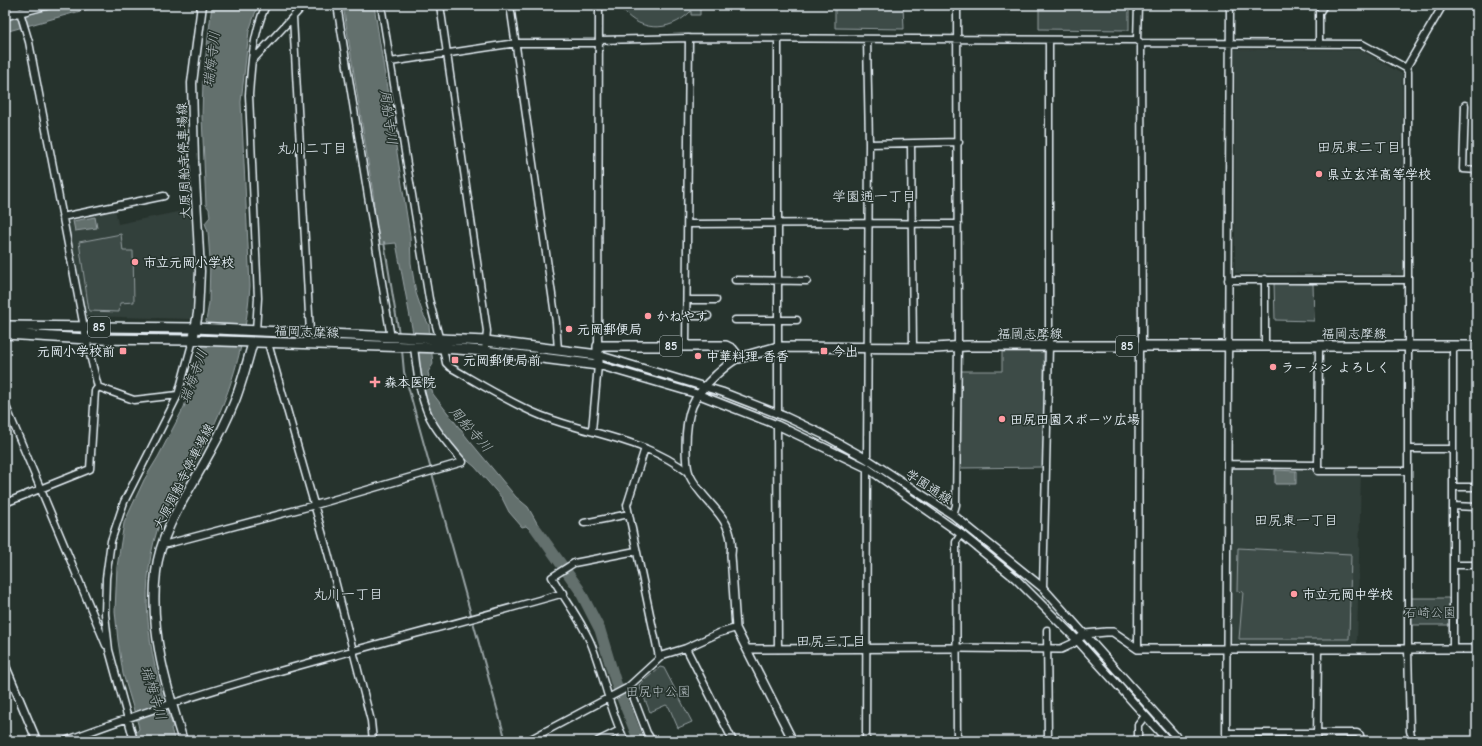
<svg xmlns="http://www.w3.org/2000/svg" width="1482" height="746" viewBox="0 0 1482 746" font-family="'Comic Neue','Klee One',sans-serif">
<rect width="100%" height="100%" fill="#26332d"/>
<filter id="ink" filterUnits="userSpaceOnUse"><feTurbulence type="fractalNoise" baseFrequency=".025" numOctaves="2"/><feDisplacementMap in="SourceGraphic" scale="8" xChannelSelector="R" yChannelSelector="G"/><feConvolveMatrix kernelMatrix="1 2 1 2 8 2 1 2 1" color-interpolation-filters="sRGB"/></filter>
<g filter="url(#ink)">
<path fill="#333f3a" d="M 1235,49 L 1361,50 L 1402,74 L 1403,274 L 1235,273 Z
M 115,208 L 118,224 L 192,209 L 196,271 L 192,319 L 85,316 L 66,217 Z
M 1230,466 L 1315,466 L 1315,474 L 1361,473 L 1357,645 L 1232,646 L 1231,644 Z"/>
<path fill="#3e4b47" stroke="#939ea0" d="M 619,5 L 700,5 L 700,15 L 691,15 L 691,11 C 669,34 636,32 619,5 Z
M 835,5 L 903,5 L 904,29 L 835,28 Z
M 1039,5 L 1129,5 L 1129,30 L 1039,29 Z
M 121,234 L 123,251 L 133,251 L 134,302 L 120,303 L 119,312 L 89,311 L 79,242 Z
M 1274,283 L 1313,284 L 1314,321 L 1275,320 Z
M 1002,352 L 1044,352 L 1044,467 L 961,468 L 960,371 L 1002,371 Z
M 1238,548 L 1351,554 L 1349,639 L 1239,639 L 1243,592 L 1237,591 Z
M 1412,598 L 1448,598 L 1450,600 L 1450,625 L 1410,625 L 1410,599 Z
M 660,667 L 664,668 L 692,722 L 678,728 L 669,707 L 666,705 L 650,712 L 639,685 Z"/>
<path fill="#636f6d" stroke="#98a3a5" d="M 63,5 L 102,5 L 5,32 L 5,21 Z
M 212,5 L 258,5 L 249,31 L 241,102 L 250,286 C 246,344 229,400 201,451 C 187,477 166,502 157,531 C 137,594 150,665 173,727 L 171,728 L 174,739 L 176,741 L 139,741 L 135,734 L 139,729 L 138,724 L 123,674 L 118,641 L 115,611 L 117,567 L 124,523 L 144,480 L 158,457 L 184,407 L 200,358 L 209,303 L 210,260 L 208,232 L 205,223 L 210,217 L 209,209 L 206,205 L 202,117 L 203,80 Z
M 343,5 L 374,5 L 410,236 L 411,263 L 416,293 L 423,314 L 429,325 L 433,364 L 428,372 L 433,394 L 468,439 L 516,497 L 528,507 L 546,539 L 543,544 L 534,533 L 526,526 L 522,527 L 509,512 L 502,498 L 475,467 L 461,455 L 447,439 L 434,421 L 426,402 L 396,243 L 377,245 L 373,193 Z
M 95,217 L 97,228 L 75,231 L 73,221 Z
M 1275,470 L 1296,471 L 1296,484 L 1275,484 Z"/>
<g fill="none" stroke-linecap="round" stroke-linejoin="round">
<path stroke="#98a3a5" stroke-width="2" d="M 384,242 L 399,334
M 402,350 L 404,372 L 506,741"/>
<path stroke="#636f6d" stroke-width="11" d="M 536,529 L 579,589 L 600,630 L 616,683 L 639,741"/>
<defs>
<path id="minor" d="M 337,5 L 391,338
M 381,5 L 429,299 L 440,341
M 440,5 L 487,331 L 485,351
M 510,5 L 556,322 L 558,350
M 293,17 L 310,333 L 305,344
M 599,40 L 689,38 L 1137,40 L 1141,43 L 1362,44 L 1406,68 L 1408,72 L 1408,649 L 1410,731 L 1413,741
M 1137,40 L 1138,5
M 1141,43 L 1142,346
M 1319,44 L 1319,13 L 1324,5
M 252,61 L 304,5
M 390,62 L 516,43 L 599,43
M 1406,68 L 1443,5
M 1465,105 L 1463,169 L 1477,170
M 869,144 L 959,142
M 911,144 L 913,348
M 62,217 L 164,196
M 689,224 L 868,223 L 958,224
M 1265,279 L 1265,346
M 735,280 L 807,281
M 1228,280 L 1407,280
M 687,300 L 716,300
M 687,316 L 708,316
M 735,320 L 797,320
M 256,331 L 258,298 L 249,95 C 251,65 253,33 266,5
M 268,343 L 328,553 L 371,721 L 373,741
M 598,346 L 599,5
M 686,346 L 689,38
M 1319,346 L 1318,471 L 1408,471
M 1453,346 L 1453,649
M 443,348 L 446,363 L 450,367 C 480,384 510,403 542,416 C 591,435 646,439 689,473
M 98,387 L 134,400 L 178,395
M 5,404 L 106,645
M 778,414 L 778,39
M 777,425 L 778,649
M 592,431 L 598,365
M 645,448 L 627,505 L 659,657
M 1408,449 L 1453,449
M 867,459 L 869,144 L 867,39
M 1228,464 L 1318,465
M 1453,487 L 1477,487
M 5,503 L 90,469 L 95,391 L 98,387 L 87,343 L 29,42 L 20,12 L 10,5
M 1453,506 L 1477,507
M 953,515 L 956,505 L 958,346 L 957,5
M 584,523 L 629,514
M 163,545 L 315,505 L 463,462 C 453,450 442,438 434,425 C 420,404 417,372 414,347
M 1453,565 L 1477,565
M 1043,588 L 1049,346 L 1049,40
M 1047,630 L 1048,741
M 686,648 L 733,741
M 1138,649 L 1139,346
M 629,686 L 647,733 L 652,741
M 1226,733 L 1357,733 L 1360,735 L 1361,741
M 65,741 C 227,679 397,641 564,593
M 134,741 L 109,650 L 105,614 L 106,578 L 111,541 L 124,502 L 178,395 L 193,340
M 527,741 L 627,688 L 663,655 L 686,648 L 719,633 L 736,628
M 598,741 L 620,730
M 625,741 C 610,711 604,677 592,646 C 582,621 565,600 552,577 L 574,563 L 636,551
M 866,741 L 867,468
M 957,741 L 956,542 L 961,534
M 1138,741 L 1138,725 L 1145,716
M 1226,741 L 1230,5
M 1317,741 L 1318,649"/>
<path id="tertiary" d="M 5,16 L 48,5
M 598,355 L 722,392 L 786,417 L 822,434 L 867,459 L 953,515 L 1043,588 L 1180,741
M 739,358 C 731,361 724,368 717,374 C 692,397 686,412 686,447 C 686,455 686,466 689,474 C 703,505 736,515 731,555 L 736,628 L 793,741
M 598,365 L 697,394 L 777,425 L 867,468 L 961,534 L 1015,578 L 1077,640 L 1168,741
M 748,649 L 957,648 L 1061,649 L 1072,644 L 1085,634 L 1106,632 L 1113,632 L 1138,649 L 1477,649
M 5,665 L 37,741
M 529,740 L 529,741"/>
<path id="secondary" d="M 193,340 L 198,313 L 200,271 L 194,161 L 192,83 L 202,5
M 183,741 C 166,686 149,630 156,572 C 161,528 189,492 209,454 C 218,438 227,420 234,403 C 242,383 247,362 253,342"/>
<path id="primary" d="M 5,326 L 194,328 L 486,341 L 598,355
M 5,334 L 87,339 L 193,340 L 443,348 L 485,351 L 598,365 L 598,346 L 726,346 L 732,349 L 739,358 L 778,347 L 935,348 L 966,346 L 1477,346"/>
</defs>
<use href="#minor" stroke="#e8f1f8" stroke-width="9"/>
<use href="#tertiary" stroke="#e8f1f8" stroke-width="10"/>
<use href="#secondary" stroke="#e8f1f8" stroke-width="11"/>
<use href="#primary" stroke="#e8f1f8" stroke-width="12"/>
<use href="#minor" stroke="#26332d" stroke-width="6"/>
<use href="#tertiary" stroke="#26332d" stroke-width="7"/>
<use href="#secondary" stroke="#26332d" stroke-width="8"/>
<use href="#primary" stroke="#26332d" stroke-width="9"/>
</g>
</g>
<g fill="#ff9aa2" stroke="#26332d" stroke-width="1.5">
<circle cx="1319" cy="174" r="4"/>
<circle cx="135" cy="262" r="4"/>
<circle cx="648" cy="316" r="4"/>
<circle cx="569" cy="329" r="4"/>
<rect x="119" y="347" width="8" height="8" rx="2"/>
<rect x="820" y="347" width="8" height="8" rx="2"/>
<circle cx="698" cy="356" r="4"/>
<rect x="451" y="356" width="8" height="8" rx="2"/>
<circle cx="1273" cy="367" r="4"/>
<path d="M373 376h4v4h4v4h-4v4h-4v-4h-4v-4h4z"/>
<circle cx="1002" cy="419" r="4"/>
<circle cx="1294" cy="594" r="4"/>
</g>
<g text-anchor="middle" stroke-width="3" stroke-linejoin="round" paint-order="stroke">
<g fill="#26332d" stroke="#aeb8bb" stroke-width="1">
<rect x="88" y="317" width="22" height="20" rx="3"/>
<rect x="660" y="336" width="22" height="20" rx="3"/>
<rect x="1116" y="336" width="22" height="20" rx="3"/>
</g>
<g font-size="12" font-weight="bold" fill="#e8f1f8">
<text x="99" y="331">85</text>
<text x="671" y="350">85</text>
<text x="1127" y="350">85</text>
</g>
<g font-size="13" fill="#e8f1f8" stroke="#26332d">
<text transform="translate(183 161) rotate(-92)" y="5">大原周船寺停車場線</text>
<text transform="translate(307 331) rotate(2)" y="5">福岡志摩線</text>
<text x="1030" y="338">福岡志摩線</text>
<text x="1354" y="338">福岡志摩線</text>
<text transform="translate(183 476) rotate(-63)" y="5">大原周船寺停車場線</text>
<text transform="translate(929 486) rotate(33)" y="5">学園通線</text>
</g>
<g font-size="13" font-weight="bold" fill="#e8f1f8" stroke="#26332d" text-anchor="start">
<text x="1327" y="179">県立玄洋高等学校</text>
<text x="143" y="267">市立元岡小学校</text>
<text x="656" y="321">かねやす</text>
<text x="577" y="334">元岡郵便局</text>
<text x="115" y="356" text-anchor="end">元岡小学校前</text>
<text x="832" y="356">今出</text>
<text x="706" y="361">中華料理 香香</text>
<text x="463" y="365">元岡郵便局前</text>
<text x="1281" y="372">ラーメン よろしく</text>
<text x="384" y="387">森本医院</text>
<text x="1010" y="424">田尻田園スポーツ広場</text>
<text x="1302" y="599">市立元岡中学校</text>
</g>
<g font-size="13" fill="#b5bfc3" stroke="#26332d">
<text x="1430" y="617">石崎公園</text>
<text x="658" y="696">田尻中公園</text>
</g>
<g font-size="14" font-style="italic" fill="#b3bdc0" stroke="#26332d">
<text transform="translate(211 59) rotate(-83)" y="5">瑞梅寺川</text>
<text transform="translate(389 117) rotate(82)" y="5">周船寺川</text>
<text transform="translate(193 376) rotate(-70)" y="5">瑞梅寺川</text>
<text transform="translate(471 429) rotate(49)" y="5">周船寺川</text>
<text transform="translate(154 693) rotate(73)" y="5">瑞梅寺川</text>
</g>
<g font-size="14" fill="#e8f1f8" stroke="#26332d">
<text x="1359" y="152">田尻東二丁目</text>
<text x="312" y="153">丸川二丁目</text>
<text x="874" y="201">学園通一丁目</text>
<text x="1296" y="525">田尻東一丁目</text>
<text x="348" y="599">丸川一丁目</text>
<text x="831" y="646">田尻三丁目</text>
</g>
</g>
<rect width="1482" height="746" fill="none" stroke="#26332d" stroke-width="20"/>
<rect x="10" y="10" width="1462" height="726" fill="none" stroke="#e8f1f8" stroke-width="1.5" filter="url(#ink)"/>
</svg>
